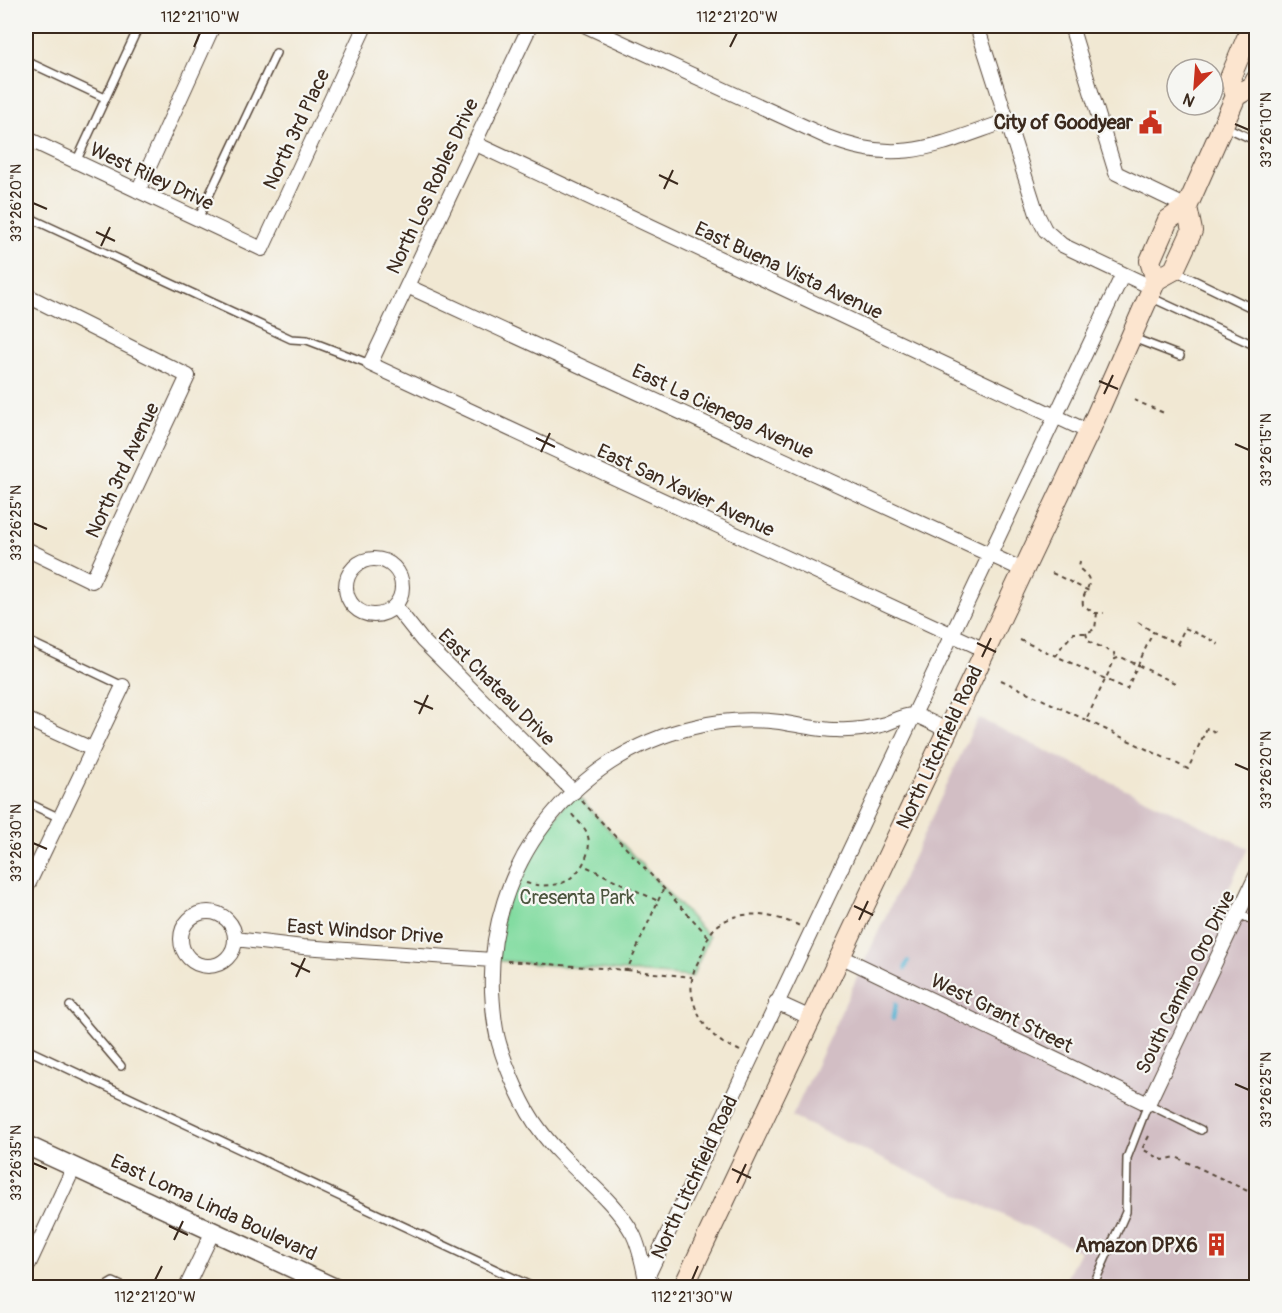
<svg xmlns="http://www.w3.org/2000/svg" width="1282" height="1313" viewBox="0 0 1282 1313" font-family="Pangolin,sans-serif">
<rect width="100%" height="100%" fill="#f6f6f2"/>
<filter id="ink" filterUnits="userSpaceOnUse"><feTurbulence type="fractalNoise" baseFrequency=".0167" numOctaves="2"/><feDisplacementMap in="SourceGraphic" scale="12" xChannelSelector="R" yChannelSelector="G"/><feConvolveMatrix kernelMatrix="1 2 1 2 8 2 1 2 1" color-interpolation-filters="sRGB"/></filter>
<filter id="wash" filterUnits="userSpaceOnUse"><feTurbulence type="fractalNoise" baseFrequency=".008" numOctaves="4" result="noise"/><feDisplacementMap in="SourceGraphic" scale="24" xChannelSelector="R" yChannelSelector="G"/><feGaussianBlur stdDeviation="1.35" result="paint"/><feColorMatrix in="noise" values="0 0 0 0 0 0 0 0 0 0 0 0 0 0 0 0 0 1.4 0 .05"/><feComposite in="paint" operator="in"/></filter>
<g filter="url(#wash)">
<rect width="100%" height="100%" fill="#f1e8d3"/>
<path fill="#d2bec4" d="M 978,718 L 1248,848 L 1223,900 L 1256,915 L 1256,1287 L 1062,1287 L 1080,1251 L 792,1117 Z"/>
<path fill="#83dca1" stroke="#5f8360" stroke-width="1.5" d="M 574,792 L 709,937 L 692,977 L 492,960 L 511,879 Z"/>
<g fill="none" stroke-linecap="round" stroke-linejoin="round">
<path stroke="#56b6d5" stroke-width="4" d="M 905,969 L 908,961
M 893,1019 L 896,1004"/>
</g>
</g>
<g filter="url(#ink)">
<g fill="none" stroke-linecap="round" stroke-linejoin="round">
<defs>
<path id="service" d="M 26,61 L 105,98
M 1224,126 L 1256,141
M 76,162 L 139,26
M 26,216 L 291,339 L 307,340 L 370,364
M 198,219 L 276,53
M 1175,271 L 1256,310
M 1150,297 L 1256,346
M 1133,338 L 1180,356
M 26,640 L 123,686
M 26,802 L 60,818
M 1239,914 L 1256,922
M 70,1006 L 121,1066
M 26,1049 L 535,1288
M 103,1288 L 113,1282 L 126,1288
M 1092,1288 L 1126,1212 L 1127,1158 L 1148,1104 L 1201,1130"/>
<path id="minor" d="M 530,26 L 370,364 L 985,650
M 586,26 L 827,137 C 899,167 939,144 1007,121
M 977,26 L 1037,214 L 1045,230 L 1062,245 L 1153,288
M 1071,26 L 1116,173 L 1187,207
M 26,138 L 262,249 L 365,26
M 474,143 L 1089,432
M 138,191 L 213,26
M 407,286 L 1023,570
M 26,295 L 188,376 L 92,581 L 26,549
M346 587a28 28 0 1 1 56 0a28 28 0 1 1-56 0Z
M 395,606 L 422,640 L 574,792
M 26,719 L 92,749
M 26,889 L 123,686
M181 939a27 27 0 1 1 54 0a27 27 0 1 1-54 0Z
M 235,939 L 303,947 L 492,960
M 840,956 L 1148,1104 L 1256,876
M 776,1002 L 811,1018
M 26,1270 L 74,1167
M 186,1288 L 213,1231
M 642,1288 L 1123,274
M 662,1288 L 646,1280 C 643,1265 640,1248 633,1234 C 610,1193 567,1168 540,1130 C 524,1110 506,1068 499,1043 C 494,1026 493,1009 492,991 C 487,867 572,755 694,727 C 721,720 752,719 780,722 C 799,725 818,730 837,730 C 853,731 870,728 885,724 C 893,721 904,715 912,715 C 920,715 939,727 947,730"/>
<path id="tertiary" d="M 26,1145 L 335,1288"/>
<path id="secondary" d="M 1236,96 L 1230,78 L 1252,26
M 1156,280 L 1150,261 L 1168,220 L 1187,207 L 1236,96 L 1253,86 L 1256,80
M 683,1288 L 1089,432 L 1156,280 L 1174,270 L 1192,231 L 1187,207"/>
</defs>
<use href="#service" stroke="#564639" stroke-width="10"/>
<use href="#minor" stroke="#564639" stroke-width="16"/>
<use href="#tertiary" stroke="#564639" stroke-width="21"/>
<use href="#secondary" stroke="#564639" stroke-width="22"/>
<path stroke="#564639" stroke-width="2" stroke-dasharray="4.5 4.5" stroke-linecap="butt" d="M 1134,400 L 1164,413
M 1080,561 L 1079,568 C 1082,571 1088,575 1089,580 C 1090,589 1081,595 1083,605 L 1094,613 L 1104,613
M 1052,573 L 1089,591
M 1097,613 L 1095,629 L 1086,633 L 1074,633 L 1062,646 L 1056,656 L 1127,689 L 1153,632 L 1180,645
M 1138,622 L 1153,632
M 1086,633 L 1088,641 L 1114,653 L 1115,659
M 1020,640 L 1056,656
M 1177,644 L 1185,628 L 1218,643 L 1217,645
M 1001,680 L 1086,720
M 1175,683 L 1121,657 L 1115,659 L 1086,720 L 1188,769 L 1207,728 L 1217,733
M 582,801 L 709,937
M 526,883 C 535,886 549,886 559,884 C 578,879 596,851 586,831 C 583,825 575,819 571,813
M 658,901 L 663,890
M 507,961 L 627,970 L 658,901 L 583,865
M 627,970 L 692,977
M 740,1051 C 735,1048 728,1046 723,1043 C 703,1030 686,999 693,975 C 694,968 699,961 702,954 C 705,945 709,932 717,926 C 740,907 775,915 800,926
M 1149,1136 L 1142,1149 L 1163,1160 L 1176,1157 L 1256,1195"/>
<use href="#service" stroke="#fff" stroke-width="7"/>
<use href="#minor" stroke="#fff" stroke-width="14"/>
<use href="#tertiary" stroke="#fff" stroke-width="18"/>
<use href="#secondary" stroke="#fce5cf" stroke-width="20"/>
</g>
</g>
<path fill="none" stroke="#3b2a1e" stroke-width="2" d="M 194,47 L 200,33M 730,47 L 737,33M 1235,124 L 1249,130M 659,175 L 678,184M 664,189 L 673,170M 33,203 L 47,209M 96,232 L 115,241M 101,246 L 110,227M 1099,381 L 1118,389M 1104,394 L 1113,375M 536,438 L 555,447M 1235,444 L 1249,450M 541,452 L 550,433M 33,523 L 47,529M 977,643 L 996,652M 982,657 L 991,638M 414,701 L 433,709M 419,714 L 428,695M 1235,764 L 1249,770M 33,843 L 47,849M 854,906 L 873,915M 859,920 L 868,901M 291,963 L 310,972M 296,977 L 305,958M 1235,1084 L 1249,1090M 33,1163 L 47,1169M 732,1169 L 751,1178M 737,1183 L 746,1164M 169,1226 L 188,1235M 174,1240 L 183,1221M 155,1280 L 162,1266M 692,1280 L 698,1266"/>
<defs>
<symbol id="civic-bare" viewBox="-9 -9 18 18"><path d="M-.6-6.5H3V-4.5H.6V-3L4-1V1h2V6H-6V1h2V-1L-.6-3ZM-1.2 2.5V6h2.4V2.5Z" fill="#c8321e" stroke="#f6f6f2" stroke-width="2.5" paint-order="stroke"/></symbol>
<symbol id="building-bare" viewBox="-9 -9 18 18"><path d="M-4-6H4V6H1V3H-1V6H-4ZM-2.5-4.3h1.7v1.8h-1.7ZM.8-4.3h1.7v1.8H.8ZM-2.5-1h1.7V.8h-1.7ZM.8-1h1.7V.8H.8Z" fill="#c8321e" stroke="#f6f6f2" stroke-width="2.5" paint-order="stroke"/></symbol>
</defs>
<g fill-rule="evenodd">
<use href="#civic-bare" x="1134" y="106" width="33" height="33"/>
<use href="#building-bare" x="1200" y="1228" width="33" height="33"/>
</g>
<g text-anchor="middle" stroke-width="4.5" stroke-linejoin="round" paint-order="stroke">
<g font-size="20" font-weight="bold" fill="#3b2a1e" stroke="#f6f6f2" text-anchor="end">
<text x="1133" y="129">City of Goodyear</text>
<text x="1198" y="1252">Amazon DPX6</text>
</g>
<g font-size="20" fill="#3b2a1e" stroke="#f6f6f2">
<text transform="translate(296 129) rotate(-65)" y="7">North 3rd Place</text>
<text transform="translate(152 176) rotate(25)" y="7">West Riley Drive</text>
<text transform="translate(432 186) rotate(-65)" y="7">North Los Robles Drive</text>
<text transform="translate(789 270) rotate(25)" y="7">East Buena Vista Avenue</text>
<text transform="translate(723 411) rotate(25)" y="7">East La Cienega Avenue</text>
<text transform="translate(122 470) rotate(-65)" y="7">North 3rd Avenue</text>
<text transform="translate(686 490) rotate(25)" y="7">East San Xavier Avenue</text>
<text transform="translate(497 687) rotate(45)" y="7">East Chateau Drive</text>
<text transform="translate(939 747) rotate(-65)" y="7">North Litchfield Road</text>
<text transform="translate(365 931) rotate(4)" y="7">East Windsor Drive</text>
<text transform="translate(1185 982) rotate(-64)" y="7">South Camino Oro Drive</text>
<text transform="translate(1002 1013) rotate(26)" y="7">West Grant Street</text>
<text transform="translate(694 1177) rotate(-65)" y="7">North Litchfield Road</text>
<text transform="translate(214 1207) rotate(25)" y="7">East Loma Linda Boulevard</text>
</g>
<g font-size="20" fill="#4d563f" stroke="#f6f6f2">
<text x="577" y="904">Cresenta Park</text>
</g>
</g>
<rect width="1282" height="1313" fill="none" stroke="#f6f6f2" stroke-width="66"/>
<g transform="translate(1195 87) rotate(205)"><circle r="28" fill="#f6f6f2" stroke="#aba49d" stroke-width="1.5"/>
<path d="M0-4.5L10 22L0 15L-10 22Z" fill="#c8321e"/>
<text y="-9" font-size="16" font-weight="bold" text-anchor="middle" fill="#3b2a1e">N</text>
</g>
<rect x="33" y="33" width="1216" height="1247" fill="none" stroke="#3b2a1e" stroke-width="2"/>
<g font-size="15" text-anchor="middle" fill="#3b2a1e">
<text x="200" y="22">112°21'10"W</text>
<text x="737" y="22">112°21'20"W</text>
<text transform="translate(1266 130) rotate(-90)" y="5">33°26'10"N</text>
<text transform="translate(16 203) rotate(-90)" y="5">33°26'20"N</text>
<text transform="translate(1266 450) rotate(-90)" y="5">33°26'15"N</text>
<text transform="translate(16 523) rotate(-90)" y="5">33°26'25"N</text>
<text transform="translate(1266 770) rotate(-90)" y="5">33°26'20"N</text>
<text transform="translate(16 843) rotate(-90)" y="5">33°26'30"N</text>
<text transform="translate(1266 1090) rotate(-90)" y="5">33°26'25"N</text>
<text transform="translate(16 1163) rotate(-90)" y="5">33°26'35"N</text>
<text x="155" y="1302">112°21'20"W</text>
<text x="692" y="1302">112°21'30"W</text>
</g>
</svg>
